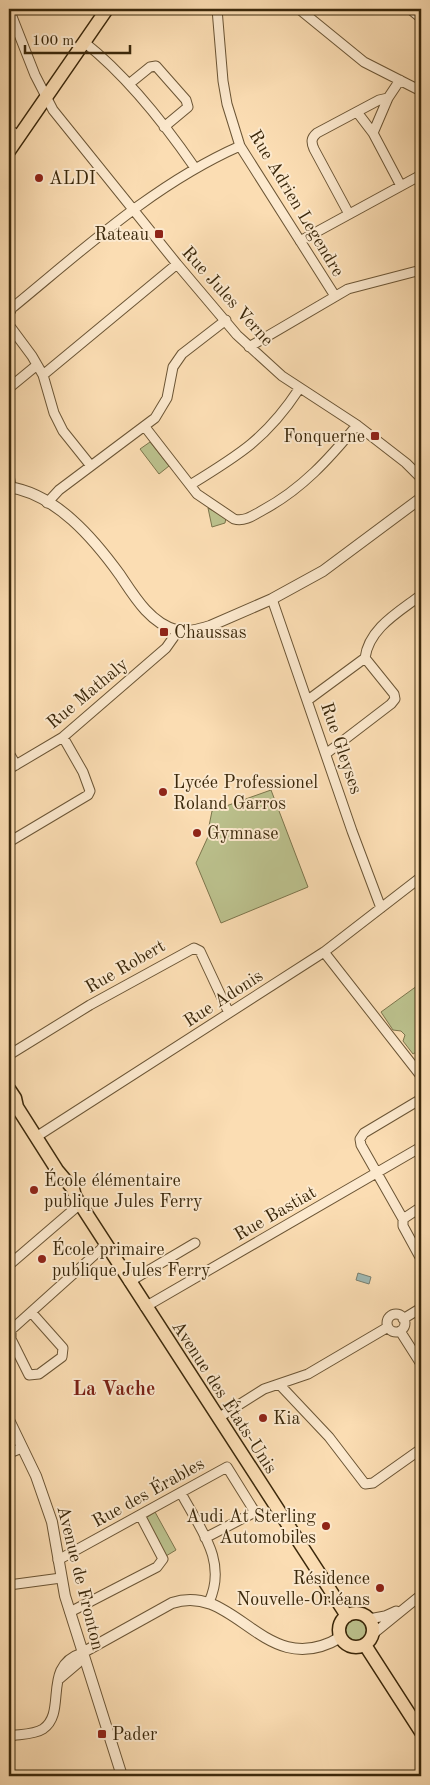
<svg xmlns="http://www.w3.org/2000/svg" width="430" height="1785" viewBox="0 0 430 1785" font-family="'Old Standard TT',serif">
<rect width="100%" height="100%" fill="#fbddb3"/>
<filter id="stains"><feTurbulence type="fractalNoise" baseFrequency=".004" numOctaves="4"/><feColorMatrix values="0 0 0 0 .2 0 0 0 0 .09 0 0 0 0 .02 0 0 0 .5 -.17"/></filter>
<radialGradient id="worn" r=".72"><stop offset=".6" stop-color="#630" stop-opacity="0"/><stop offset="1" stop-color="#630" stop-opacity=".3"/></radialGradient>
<path fill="#bcc28e" stroke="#7c754c" d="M 150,442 L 169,466 L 159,474 L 140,449 Z
M 208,508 L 226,518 L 225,523 L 212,527 Z
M 271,790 L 308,887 L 221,923 L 196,863 L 212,828 L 209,826 L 212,811 Z
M 421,983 L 421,1049 L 413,1054 L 403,1041 L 405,1035 L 401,1031 L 393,1030 L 381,1012 Z
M 155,1512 L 176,1550 L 166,1556 L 146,1518 Z
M345 1630a11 11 0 1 1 22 0a11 11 0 1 1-22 0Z"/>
<path fill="#a0bab5" stroke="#788071" d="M 358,1273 L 371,1277 L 369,1284 L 356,1280 Z"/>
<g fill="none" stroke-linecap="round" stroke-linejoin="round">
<defs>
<path id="minor" d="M 9,9 L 35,75 L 53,110 L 177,264 L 237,335 L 282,376 L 357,425 L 406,463 L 421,478
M 217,9 L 223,81 L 227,104 L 240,146 L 335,296
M 299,9 L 364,62 L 421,91
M 410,9 L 421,18
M 84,42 C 127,76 164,123 195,168
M 129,84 L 150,67 L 156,66 L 186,100 L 188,107 L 164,127
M 357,112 L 373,133 L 401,186
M 9,129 L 19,137
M 373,133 L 388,98 L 400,80
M 349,214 L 314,149 C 311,142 311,138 317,133 L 379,100 L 388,98
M 300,241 L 421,175
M 9,314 L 12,308 C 84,249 154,184 240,146
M 9,325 L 32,356 L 43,375 L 54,413 L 63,431 L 91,466
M 249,347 L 348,289 L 421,270
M 43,375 L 177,264
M 9,388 L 37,365
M 145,427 L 197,494 L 234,519 C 245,522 254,515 263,510 C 302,489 329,459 357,425
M 9,475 L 11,487
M 190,485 C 239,455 267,438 299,389
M 47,503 L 59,490 L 155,418 L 167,398 L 173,367 L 182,354 L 226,320
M 272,599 L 352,831 L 381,908
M 9,611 L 9,615
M 308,700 L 365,658 C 369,628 399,612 421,595
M 9,753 L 16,765
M 327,753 L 391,704 L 395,699 L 394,694 L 365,658
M 9,769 L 63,737 L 166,648 L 178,631
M 9,842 L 88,795 L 90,791 L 83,772 L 63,737
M 324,952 L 421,1076
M 9,1055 L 90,1005 L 194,948 L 200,951 L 229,1013
M 421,1099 L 364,1133 L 360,1139 L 361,1145 L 403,1219 L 421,1207
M 36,1137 L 324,952 L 421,877
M 403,1219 L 403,1226 L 421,1259
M 9,1265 L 80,1204
M 129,1282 L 195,1243
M 145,1307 L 421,1147
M 31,1312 L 63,1348 L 62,1357 L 39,1374 L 29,1375 L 11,1339 L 11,1330 L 100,1250 L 106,1246
M387 1323a9 9 0 1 1 18 0a9 9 0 1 1-18 0Z
M 403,1319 L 421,1308
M 400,1331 L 421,1364
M 279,1384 L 329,1437 L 365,1484 L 373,1483 L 421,1449
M 218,1418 L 264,1389 L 308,1374 L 388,1327
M 9,1453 L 22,1448
M 181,1493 C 200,1529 228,1561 209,1602
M 58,1560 L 227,1467 L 255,1512 L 205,1538
M 9,1585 L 61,1578
M 70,1612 L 157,1567 L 163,1559 L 140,1515
M 369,1619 L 385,1616 L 396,1611
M 373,1634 L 421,1595
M 58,1680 L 78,1663 L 82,1653
M 9,1736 C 19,1734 34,1735 43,1729 C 68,1712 41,1666 82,1653"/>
<path id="tertiary" d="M 9,487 C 56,494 94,539 120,575 C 134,596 150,623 176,630 C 187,633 200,629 210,626 L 272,599 L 323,571 L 421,498
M 9,1420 L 36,1476 L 52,1522 L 65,1596 L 122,1776
M 82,1653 L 172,1603 C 236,1581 265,1683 341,1637"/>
<path id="primary" d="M 9,151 L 107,9
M 9,1089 L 15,1098 L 17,1107 L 57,1170 L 73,1189 L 75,1196 L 347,1616
M339 1630a17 17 0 1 1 34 0a17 17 0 1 1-34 0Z
M 365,1645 L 421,1732"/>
</defs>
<use href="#minor" stroke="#6b5535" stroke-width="11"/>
<use href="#tertiary" stroke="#6b5535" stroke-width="12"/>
<use href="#primary" stroke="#3b280b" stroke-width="15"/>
<use href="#minor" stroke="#fce9ce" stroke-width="9"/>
<use href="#tertiary" stroke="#fce9ce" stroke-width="10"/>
<use href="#primary" stroke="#fbddb3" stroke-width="12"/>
</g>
<g fill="#8f2418" stroke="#fce9ce" stroke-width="2">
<circle cx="39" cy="178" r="5"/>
<rect x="154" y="229" width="10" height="10" rx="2.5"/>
<rect x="370" y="431" width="10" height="10" rx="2.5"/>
<rect x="159" y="627" width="10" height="10" rx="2.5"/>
<circle cx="163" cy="792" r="5"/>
<circle cx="197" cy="833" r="5"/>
<circle cx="34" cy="1190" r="5"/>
<circle cx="42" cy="1259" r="5"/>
<circle cx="263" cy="1418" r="5"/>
<circle cx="326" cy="1526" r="5"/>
<circle cx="380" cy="1588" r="5"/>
<rect x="97" y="1729" width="10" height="10" rx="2.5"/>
</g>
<g text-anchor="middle" stroke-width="4" stroke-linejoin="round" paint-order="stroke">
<g font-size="18" fill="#3b280b" stroke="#fce9ce" text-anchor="start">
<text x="49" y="184">ALDI</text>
<text x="149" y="240" text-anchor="end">Rateau</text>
<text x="365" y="442" text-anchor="end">Fonquerne</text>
<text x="174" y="638">Chaussas</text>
<text x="173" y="788">Lycée Professionel<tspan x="173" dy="21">Roland Garros</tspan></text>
<text x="207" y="839">Gymnase</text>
<text x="44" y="1186">École élémentaire<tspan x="44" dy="21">publique Jules Ferry</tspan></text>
<text x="52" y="1255">École primaire<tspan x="52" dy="21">publique Jules Ferry</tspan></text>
<text x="273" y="1424">Kia</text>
<text x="316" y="1522" text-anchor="end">Audi At Sterling<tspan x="316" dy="21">Automobiles</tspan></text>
<text x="370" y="1584" text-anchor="end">Résidence<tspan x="370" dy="21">Nouvelle-Orléans</tspan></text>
<text x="112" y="1740">Pader</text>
</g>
<g font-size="18" fill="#3b280b" stroke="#fce9ce">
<text transform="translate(297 203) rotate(59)" y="6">Rue Adrien Legendre</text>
<text transform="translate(228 296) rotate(48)" y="6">Rue Jules Verne</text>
<text transform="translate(87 693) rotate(-40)" y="6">Rue Mathaly</text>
<text transform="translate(342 748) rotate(71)" y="6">Rue Gleyses</text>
<text transform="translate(125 966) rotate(-30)" y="6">Rue Robert</text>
<text transform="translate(223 998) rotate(-33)" y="6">Rue Adonis</text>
<text transform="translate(275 1213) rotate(-30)" y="6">Rue Bastiat</text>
<text transform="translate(225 1397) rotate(57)" y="6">Avenue des États-Unis</text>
<text transform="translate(148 1492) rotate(-29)" y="6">Rue des Érables</text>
<text transform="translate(81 1578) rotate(76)" y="6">Avenue de Fronton</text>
</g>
<g font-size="20" font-weight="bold" fill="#7a1f14" stroke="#fce9ce">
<text x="114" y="1395">La Vache</text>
</g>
</g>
<rect width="430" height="1785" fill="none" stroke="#fbddb3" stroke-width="30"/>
<rect x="10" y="10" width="410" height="1765" fill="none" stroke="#3b280b" stroke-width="2.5"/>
<rect x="15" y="15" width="400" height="1755" fill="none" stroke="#3b280b"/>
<path d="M25 45v8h105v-8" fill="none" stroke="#3b280b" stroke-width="2.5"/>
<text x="32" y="45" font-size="15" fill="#3b280b" stroke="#fce9ce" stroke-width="4" paint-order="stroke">100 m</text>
<rect width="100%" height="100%" filter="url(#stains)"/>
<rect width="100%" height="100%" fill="url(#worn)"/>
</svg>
